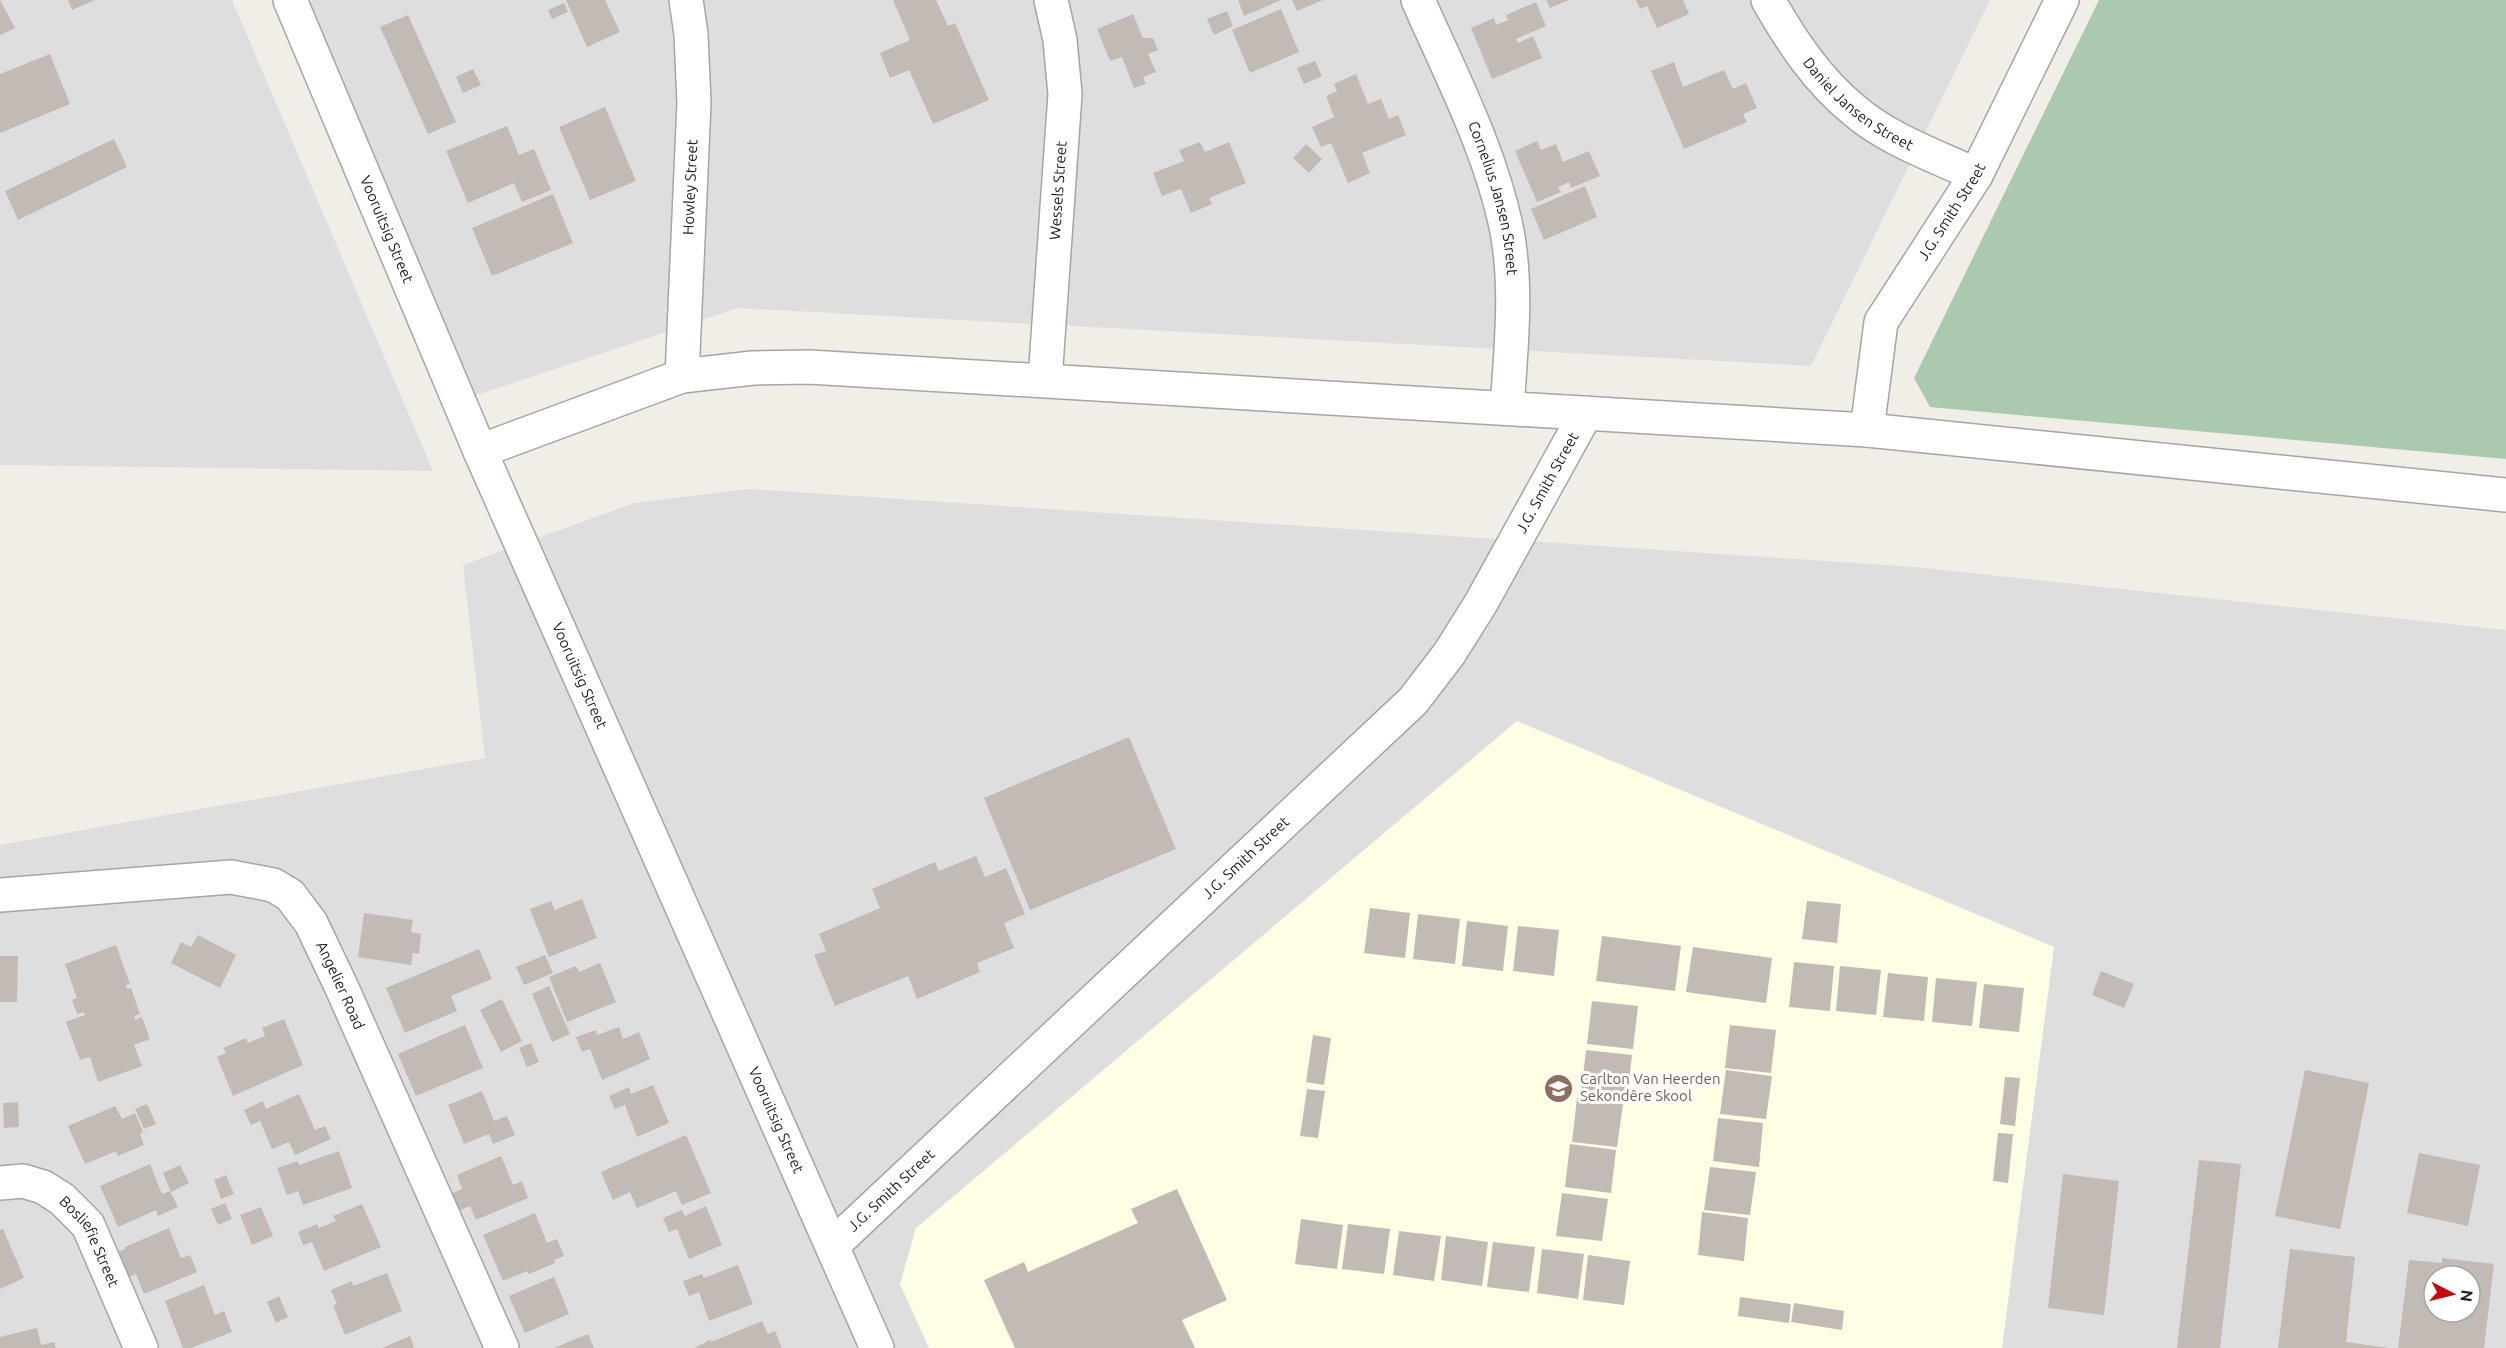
<svg xmlns="http://www.w3.org/2000/svg" width="2506" height="1348" viewBox="0 0 2506 1348" font-family="Ubuntu,sans-serif">
<rect width="100%" height="100%" fill="#f1eee8"/>
<path fill="#dfdede" fill-rule="evenodd" d="M 0,0 L 232,0 L 433,471 L 0,465 Z
M 305,0 L 1990,0 L 1811,366 L 738,308 L 473,396 Z
M 749,489 L 1915,567 L 2506,630 L 2506,1348 L 0,1348 L 0,845 L 485,758 L 463,565 L 634,503 ZM 2434,1276 L 2470,1276 L 2470,1312 L 2434,1312 Z"/>
<path fill="#fefee4" d="M 1517,721 L 2054,947 L 2002,1348 L 929,1348 L 900,1284 L 916,1228 Z"/>
<path fill="#aac9ae" d="M 2099,0 L 2506,0 L 2506,459 L 1930,407 L 1914,378 Z"/>
<path fill="#c2bab4" fill-rule="evenodd" d="M 0,0 L 15,28 L 0,35 Z
M 68,0 L 95,0 L 72,10 Z
M 566,0 L 605,0 L 620,32 L 587,47 Z
M 893,0 L 936,0 L 948,26 L 955,23 L 989,100 L 933,124 L 909,70 L 890,78 L 880,53 L 910,40 Z
M 1238,0 L 1281,0 L 1244,16 Z
M 1292,0 L 1323,0 L 1297,11 Z
M 1546,0 L 1569,0 L 1550,8 Z
M 1636,0 L 1683,0 L 1689,14 L 1657,28 L 1647,6 L 1640,9 Z
M 1536,2 L 1546,26 L 1516,39 L 1518,43 L 1533,36 L 1542,58 L 1492,79 L 1471,28 L 1494,18 L 1496,25 L 1508,20 L 1506,15 Z
M 564,3 L 568,12 L 552,19 L 548,10 Z
M 1281,9 L 1299,52 L 1250,73 L 1232,30 Z
M 1227,11 L 1233,26 L 1214,35 L 1207,19 Z
M 1133,14 L 1143,38 L 1153,38 L 1158,50 L 1148,54 L 1156,72 L 1143,77 L 1146,84 L 1134,88 L 1122,57 L 1110,61 L 1097,29 Z
M 408,15 L 456,122 L 428,134 L 380,27 Z
M 50,54 L 70,104 L 0,133 L 0,74 Z
M 1315,61 L 1322,76 L 1304,84 L 1297,68 Z
M 1674,62 L 1683,87 L 1724,70 L 1733,89 L 1746,83 L 1757,108 L 1743,114 L 1747,122 L 1684,149 L 1651,71 Z
M 473,69 L 481,85 L 463,93 L 456,77 Z
M 1356,74 L 1368,104 L 1381,99 L 1389,119 L 1398,115 L 1406,135 L 1362,153 L 1370,173 L 1348,183 L 1331,143 L 1321,147 L 1312,127 L 1334,117 L 1326,96 L 1337,91 L 1334,84 Z
M 605,107 L 636,181 L 590,200 L 559,127 Z
M 507,126 L 519,155 L 534,149 L 551,190 L 522,202 L 514,183 L 468,203 L 446,151 Z
M 114,139 L 127,167 L 18,220 L 5,191 Z
M 1537,141 L 1541,150 L 1556,144 L 1563,162 L 1589,151 L 1600,176 L 1571,188 L 1569,182 L 1558,187 L 1561,192 L 1537,202 L 1515,151 Z
M 1200,142 L 1205,152 L 1229,142 L 1246,183 L 1209,198 L 1212,204 L 1191,213 L 1181,189 L 1162,196 L 1153,173 L 1184,161 L 1179,150 Z
M 1306,144 L 1322,159 L 1309,173 L 1293,158 Z
M 1585,186 L 1597,217 L 1544,240 L 1531,209 Z
M 553,194 L 573,243 L 492,276 L 472,228 Z
M 1129,737 L 1176,849 L 1030,910 L 984,798 Z
M 976,856 L 985,877 L 1006,868 L 1025,914 L 1004,923 L 1014,948 L 977,963 L 980,972 L 917,999 L 908,976 L 835,1006 L 814,955 L 826,951 L 819,934 L 880,908 L 872,889 L 935,862 L 939,871 Z
M 582,899 L 597,938 L 549,957 L 530,909 L 551,901 L 555,910 Z
M 1807,901 L 1841,904 L 1837,943 L 1802,939 Z
M 1370,908 L 1410,913 L 1405,958 L 1364,953 Z
M 364,913 L 413,920 L 411,932 L 421,934 L 419,954 L 413,953 L 411,965 L 358,957 Z
M 1418,914 L 1460,919 L 1455,964 L 1413,959 Z
M 1467,921 L 1508,926 L 1503,971 L 1462,966 Z
M 1518,926 L 1559,930 L 1554,976 L 1513,971 Z
M 198,935 L 236,955 L 220,988 L 171,963 L 181,942 L 191,947 Z
M 1602,936 L 1681,946 L 1675,991 L 1596,981 Z
M 116,945 L 130,984 L 126,985 L 127,989 L 131,988 L 140,1014 L 134,1016 L 135,1020 L 142,1017 L 150,1039 L 134,1045 L 142,1066 L 98,1082 L 90,1057 L 80,1060 L 66,1022 L 85,1015 L 84,1012 L 77,1014 L 72,1000 L 77,998 L 65,964 Z
M 1693,947 L 1772,958 L 1766,1003 L 1686,992 Z
M 479,949 L 492,979 L 451,996 L 457,1011 L 405,1033 L 386,988 Z
M 545,955 L 553,973 L 524,985 L 516,967 Z
M 0,956 L 18,956 L 17,1002 L 0,1002 Z
M 1794,962 L 1834,966 L 1830,1011 L 1789,1007 Z
M 600,963 L 616,1002 L 567,1022 L 549,977 L 576,966 L 579,972 Z
M 1840,966 L 1881,970 L 1876,1015 L 1836,1011 Z
M 2101,971 L 2134,984 L 2124,1008 L 2092,995 Z
M 1888,973 L 1928,977 L 1924,1021 L 1883,1017 Z
M 1936,978 L 1977,982 L 1972,1026 L 1932,1022 Z
M 1984,984 L 2024,988 L 2019,1032 L 1979,1028 Z
M 549,986 L 570,1034 L 552,1042 L 532,994 Z
M 502,999 L 522,1041 L 501,1052 L 480,1010 Z
M 1592,1001 L 1638,1006 L 1633,1049 L 1587,1044 Z
M 284,1019 L 303,1065 L 233,1096 L 217,1057 L 226,1053 L 223,1048 L 246,1038 L 248,1043 L 265,1036 L 262,1028 Z
M 465,1025 L 483,1068 L 416,1096 L 398,1054 Z
M 1730,1025 L 1776,1030 L 1771,1073 L 1725,1068 Z
M 619,1027 L 623,1039 L 639,1032 L 650,1059 L 602,1080 L 590,1049 L 582,1052 L 576,1037 L 596,1030 L 597,1035 Z
M 1313,1035 L 1331,1038 L 1324,1085 L 1306,1082 Z
M 531,1043 L 539,1062 L 527,1067 L 519,1048 Z
M 1586,1050 L 1632,1055 L 1627,1098 L 1581,1093 Z
M 1726,1070 L 1772,1076 L 1766,1119 L 1720,1114 Z
M 2305,1070 L 2369,1083 L 2340,1229 L 2275,1216 Z
M 2005,1077 L 2020,1078 L 2015,1126 L 2000,1124 Z
M 653,1085 L 669,1123 L 637,1137 L 625,1105 L 615,1109 L 609,1096 L 629,1087 L 631,1094 Z
M 1307,1089 L 1325,1091 L 1318,1138 L 1300,1136 Z
M 482,1091 L 494,1121 L 507,1116 L 515,1135 L 493,1144 L 489,1134 L 464,1144 L 448,1105 Z
M 299,1094 L 315,1130 L 325,1126 L 331,1139 L 295,1155 L 289,1142 L 272,1149 L 260,1121 L 251,1125 L 244,1110 L 263,1101 L 266,1109 Z
M 1577,1098 L 1623,1104 L 1617,1147 L 1572,1142 Z
M 18,1102 L 19,1127 L 4,1128 L 3,1103 Z
M 147,1104 L 156,1124 L 144,1129 L 135,1109 Z
M 115,1106 L 122,1119 L 135,1113 L 143,1132 L 140,1134 L 144,1145 L 118,1156 L 116,1151 L 85,1164 L 68,1126 Z
M 1718,1118 L 1763,1123 L 1759,1167 L 1713,1161 Z
M 1998,1133 L 2013,1134 L 2008,1183 L 1993,1181 Z
M 686,1135 L 711,1193 L 682,1205 L 676,1191 L 637,1208 L 630,1192 L 613,1200 L 601,1172 Z
M 1570,1144 L 1616,1150 L 1611,1193 L 1565,1187 Z
M 339,1151 L 352,1188 L 303,1205 L 298,1191 L 287,1195 L 277,1168 L 298,1161 L 299,1165 Z
M 2419,1153 L 2480,1165 L 2468,1226 L 2407,1213 Z
M 501,1156 L 513,1185 L 522,1181 L 528,1198 L 476,1220 L 470,1206 L 455,1212 L 448,1195 L 462,1189 L 457,1175 Z
M 2199,1160 L 2241,1164 L 2220,1348 L 2177,1348 Z
M 150,1164 L 162,1194 L 170,1191 L 178,1207 L 158,1216 L 156,1210 L 118,1227 L 100,1186 Z
M 180,1165 L 189,1183 L 171,1192 L 163,1173 Z
M 1710,1167 L 1756,1172 L 1750,1215 L 1704,1210 Z
M 2063,1174 L 2119,1181 L 2104,1315 L 2048,1308 Z
M 226,1175 L 234,1194 L 221,1199 L 214,1180 Z
M 1177,1189 L 1227,1300 L 1182,1320 L 1195,1348 L 1015,1348 L 984,1280 L 1024,1262 L 1028,1272 L 1138,1223 L 1131,1209 Z
M 1562,1193 L 1608,1199 L 1602,1241 L 1556,1236 Z
M 225,1203 L 232,1219 L 218,1225 L 211,1209 Z
M 362,1204 L 381,1247 L 324,1271 L 312,1242 L 303,1245 L 298,1232 L 317,1224 L 319,1228 L 336,1221 L 333,1216 Z
M 706,1206 L 722,1245 L 689,1259 L 677,1229 L 669,1232 L 663,1218 L 682,1210 L 685,1216 Z
M 261,1207 L 273,1236 L 252,1245 L 240,1215 Z
M 1702,1212 L 1748,1218 L 1744,1261 L 1698,1255 Z
M 535,1213 L 547,1243 L 557,1239 L 564,1256 L 554,1260 L 555,1263 L 529,1274 L 527,1271 L 503,1281 L 483,1235 Z
M 1301,1219 L 1343,1225 L 1337,1269 L 1295,1264 Z
M 1348,1224 L 1390,1229 L 1384,1274 L 1342,1269 Z
M 169,1228 L 181,1258 L 190,1255 L 197,1272 L 144,1294 L 136,1274 L 121,1280 L 111,1255 L 125,1249 L 125,1247 Z
M 3,1229 L 24,1278 L 0,1289 L 0,1230 Z
M 1399,1231 L 1441,1236 L 1434,1281 L 1393,1275 Z
M 1446,1236 L 1488,1242 L 1482,1286 L 1441,1280 Z
M 1493,1242 L 1535,1247 L 1529,1292 L 1487,1287 Z
M 1542,1249 L 1584,1254 L 1578,1299 L 1537,1293 Z
M 2290,1249 L 2355,1257 L 2346,1342 L 2389,1348 L 2278,1348 Z
M 1588,1255 L 1630,1261 L 1624,1305 L 1583,1300 Z
M 2442,1258 L 2494,1264 L 2484,1348 L 2398,1348 L 2409,1260 L 2442,1263 ZM 2434,1276 L 2470,1276 L 2470,1312 L 2434,1312 Z
M 738,1265 L 753,1304 L 709,1321 L 699,1292 L 689,1296 L 683,1281 L 702,1274 L 704,1278 Z
M 387,1273 L 402,1311 L 345,1335 L 333,1305 L 337,1304 L 331,1290 L 352,1281 L 353,1286 Z
M 554,1277 L 569,1314 L 525,1333 L 509,1296 Z
M 204,1285 L 215,1315 L 224,1311 L 232,1332 L 191,1348 L 183,1348 L 165,1301 Z
M 279,1296 L 288,1317 L 276,1323 L 267,1302 Z
M 1740,1297 L 1791,1304 L 1789,1323 L 1738,1316 Z
M 1794,1303 L 1844,1311 L 1842,1330 L 1791,1322 Z
M 762,1321 L 768,1334 L 775,1331 L 782,1348 L 695,1348 L 711,1339 L 711,1342 Z
M 37,1328 L 41,1345 L 54,1342 L 56,1348 L 0,1348 L 0,1337 Z
M 588,1334 L 594,1348 L 554,1348 Z
M 410,1336 L 414,1348 L 382,1348 Z"/>
<g fill="none" stroke-linecap="round" stroke-linejoin="round">
<defs>
<g id="minor">
<path id="s1" d="M 290,0 L 480,451 L 877,1348"/>
<path id="s2" d="M 1418,0 C 1450,73 1489,147 1506,226 C 1518,284 1511,349 1507,408"/>
<path id="s3" d="M 1768,0 C 1792,42 1817,80 1855,111 C 1889,140 1936,156 1976,175"/>
<path id="s4" d="M 682,376 L 694,103 L 691,34 L 686,0"/>
<path id="s5" d="M 1045,380 L 1065,94 L 1060,40 L 1051,0"/>
<path id="s6" d="M 1867,430 L 1881,322 L 1976,175 L 2062,0"/>
<path d="M 480,451 L 682,376 L 753,368 L 809,367 L 1867,430 L 2506,495"/>
<path id="s7" d="M 0,895 L 231,877 L 273,885 L 290,895 L 311,923 L 341,986 L 502,1348"/>
<path id="s8" d="M 0,1183 L 23,1181 L 43,1187 L 62,1199 L 88,1225 L 141,1348"/>
<path id="s9" d="M 833,1245 L 1413,701 L 1449,654 L 1481,603 L 1586,413"/>
</g>
</defs>
<use href="#minor" stroke="#a5a5a5" stroke-width="36"/>
<use href="#minor" stroke="#fff" stroke-width="33"/>
</g>
<defs>
<symbol id="school-disc" viewBox="-11 -11 22 22"><circle r="9.5" fill="#8d6e63" stroke="#fff"/><path d="M0-5L7-2L0 1L-7-2ZM-4 1L0 2.5L4 1V4Q0 6-4 4Z" fill="#fff"/></symbol>
</defs>
<g fill-rule="evenodd">
<use href="#school-disc" x="1542" y="1072" width="33" height="33"/>
</g>
<g text-anchor="middle" stroke-width="6" stroke-linejoin="round" paint-order="stroke">
<g font-size="15" fill="#212121" stroke="#fff">
<text dy="5" stroke="none"><textPath href="#s3" startOffset="140">Daniel Jansen Street</textPath></text>
<text dy="5" stroke="none"><textPath href="#s4" startOffset="189">Howley Street</textPath></text>
<text dy="5" stroke="none"><textPath href="#s5" startOffset="190">Wessels Street</textPath></text>
<text dy="5" stroke="none"><textPath href="#s2" startOffset="213">Cornelius Jansen Street</textPath></text>
<text dy="5" stroke="none"><textPath href="#s6" startOffset="240">J.G. Smith Street</textPath></text>
<text dy="5" stroke="none"><textPath href="#s1" startOffset="249">Vooruitsig Street</textPath></text>
<text dy="5" stroke="none"><textPath href="#s9" startOffset="1052">J.G. Smith Street</textPath></text>
<text dy="5" stroke="none"><textPath href="#s1" startOffset="735">Vooruitsig Street</textPath></text>
<text dy="5" stroke="none"><textPath href="#s9" startOffset="566">J.G. Smith Street</textPath></text>
<text dy="5" stroke="none"><textPath href="#s7" startOffset="398">Angelier Road</textPath></text>
<text dy="5" stroke="none"><textPath href="#s1" startOffset="1221">Vooruitsig Street</textPath></text>
<text dy="5" stroke="none"><textPath href="#s9" startOffset="80">J.G. Smith Street</textPath></text>
<text dy="5" stroke="none"><textPath href="#s8" startOffset="118">Bosliefie Street</textPath></text>
</g>
<g font-size="15" fill="#785e54" stroke="#fff" text-anchor="start">
<text x="1580" y="1084">Carlton Van Heerden<tspan x="1580" dy="17">Sekondêre Skool</tspan></text>
</g>
</g>
<g transform="translate(2452 1294) rotate(97)"><circle r="28" fill="#ffffff" stroke="#a6a6a6" stroke-width="1.5"/>
<path d="M0-4.5L10 22L0 15L-10 22Z" fill="#cb0709"/>
<text y="-9" font-size="16" font-weight="bold" text-anchor="middle" fill="#212121">N</text>
</g>
</svg>
